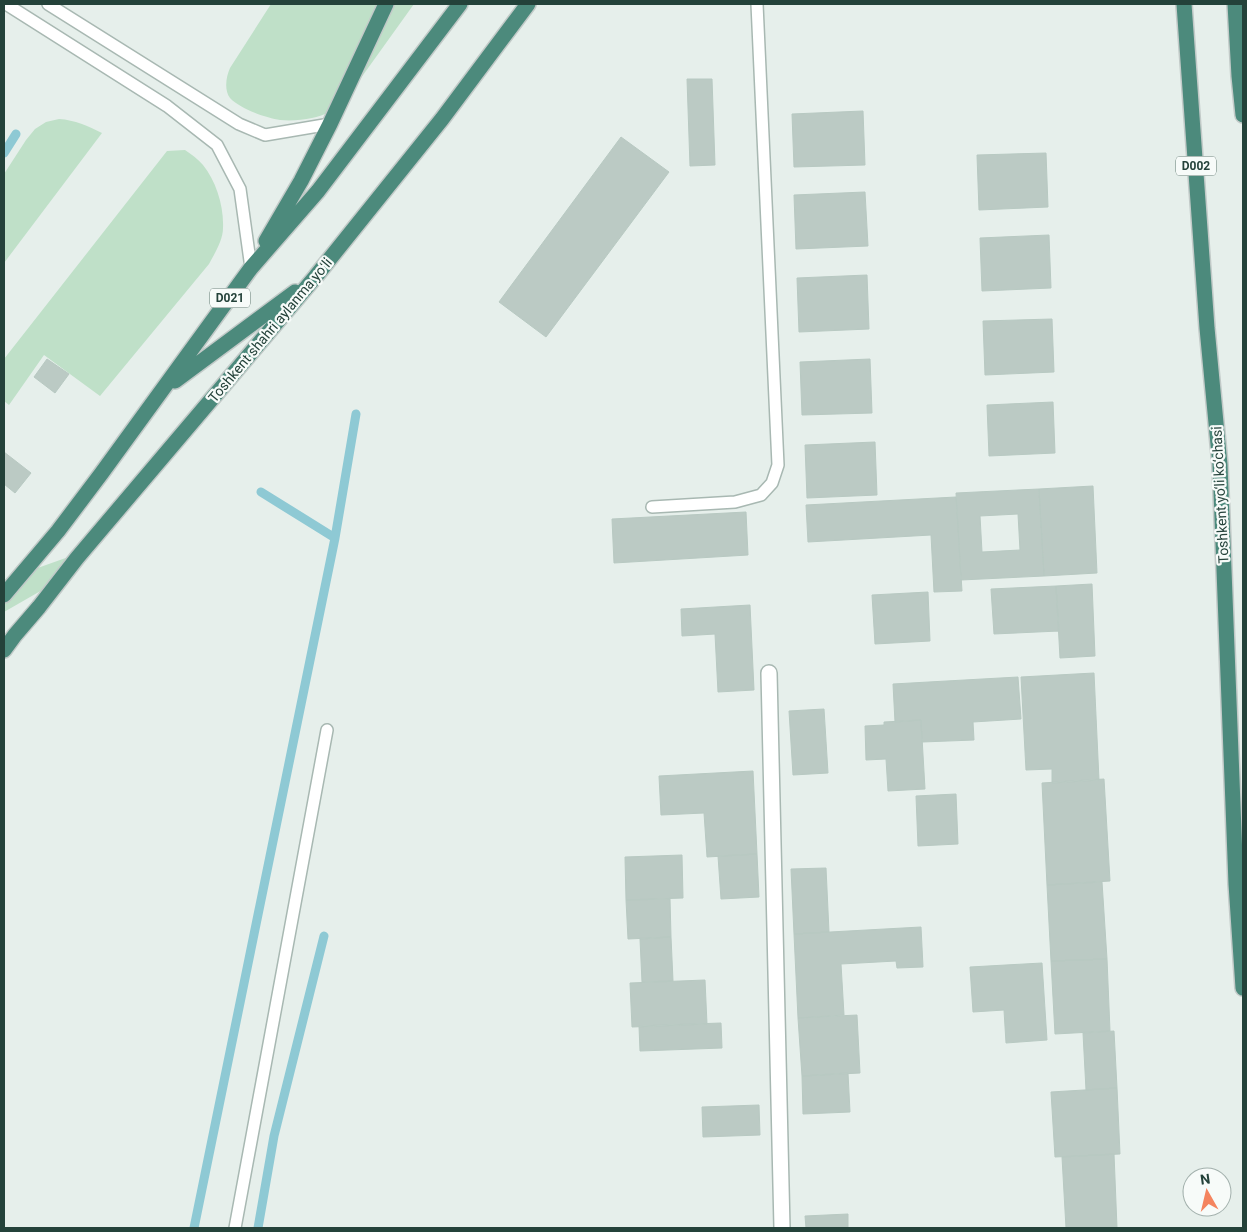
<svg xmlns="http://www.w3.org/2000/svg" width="1247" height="1232" viewBox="0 0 1247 1232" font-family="Roboto,sans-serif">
<rect width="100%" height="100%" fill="#e6efeb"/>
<path fill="#bfe0c8" d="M 271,4 L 414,4 L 343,103 C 333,110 324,116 312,118 C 302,120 291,121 280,120 C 267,118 240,109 230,98 C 224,90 226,77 230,68 Z
M 59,119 C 75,120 88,126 102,133 L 4,263 L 4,174 L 26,140 L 35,129 L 46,122 Z
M 185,150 C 191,154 198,159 203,165 C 216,181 224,206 223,228 C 223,240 215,253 209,264 L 100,396 L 44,355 L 9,405 L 4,401 L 4,359 L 167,151 Z
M 74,555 L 51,585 L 4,612 L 4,580 Z"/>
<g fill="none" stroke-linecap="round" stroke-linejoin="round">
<path stroke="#8ec9d4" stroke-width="9" d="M 4,153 L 16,134
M 261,492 L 335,538
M 194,1228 L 335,538 L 356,414
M 258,1228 L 274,1136 L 324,936"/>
</g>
<path fill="#bbcac4" stroke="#b8c9c2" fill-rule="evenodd" d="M 687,79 L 712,79 L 715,165 L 690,166 Z
M 863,111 L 865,165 L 794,167 L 792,114 Z
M 621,137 L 669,172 L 546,337 L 499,302 Z
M 1046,153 L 1048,207 L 979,210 L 977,155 Z
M 865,192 L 868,246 L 796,249 L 794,195 Z
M 1049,235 L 1051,288 L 982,291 L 980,238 Z
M 867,275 L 869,329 L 799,332 L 797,278 Z
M 1052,319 L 1054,372 L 985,375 L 983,321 Z
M 47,359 L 69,374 L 55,393 L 34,377 Z
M 870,359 L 872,413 L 802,415 L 800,362 Z
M 1053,402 L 1055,453 L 989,456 L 987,405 Z
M 875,442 L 877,495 L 807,498 L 805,445 Z
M 4,452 L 31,473 L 15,493 L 4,484 Z
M 1093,486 L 1097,573 L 1044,576 L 1039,489 Z
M 1039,489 L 1044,576 L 961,580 L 956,493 ZM 1018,514 L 1020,550 L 982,552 L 980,516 Z
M 956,497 L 962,591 L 934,592 L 931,535 L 808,542 L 806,505 Z
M 746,512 L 748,555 L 614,563 L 612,519 Z
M 1092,584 L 1095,656 L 1060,658 L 1056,586 Z
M 1056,586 L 1059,631 L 994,634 L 991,589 Z
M 928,592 L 930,641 L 875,644 L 872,595 Z
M 750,605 L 754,690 L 718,692 L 715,634 L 682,636 L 681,609 Z
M 1094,673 L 1099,780 L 1052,783 L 1052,769 L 1026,770 L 1021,677 Z
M 1018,677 L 1021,719 L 973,722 L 974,740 L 922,742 L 921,720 L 895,722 L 893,684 Z
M 824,709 L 828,773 L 793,775 L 789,711 Z
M 921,720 L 925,789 L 888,791 L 886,759 L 866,760 L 865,726 L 884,725 L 884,722 Z
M 753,771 L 757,854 L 707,857 L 704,813 L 661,815 L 659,776 Z
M 1104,779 L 1110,881 L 1047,885 L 1042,783 Z
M 956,794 L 958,844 L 918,846 L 916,796 Z
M 757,854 L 759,897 L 721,899 L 718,856 Z
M 682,855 L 683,898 L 626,900 L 625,857 Z
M 826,868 L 829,932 L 794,934 L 791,869 Z
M 1102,882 L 1107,959 L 1051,961 L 1047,885 Z
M 670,899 L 671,937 L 628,939 L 626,900 Z
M 921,927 L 923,967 L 897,968 L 896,961 L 841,964 L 844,1015 L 798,1018 L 794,934 Z
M 671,937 L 673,981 L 642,982 L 640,939 Z
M 1107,959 L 1110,1031 L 1055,1034 L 1051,961 Z
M 1042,963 L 1047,1040 L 1006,1043 L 1004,1010 L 973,1012 L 970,967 Z
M 705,980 L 707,1024 L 632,1027 L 630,983 Z
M 857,1015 L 860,1073 L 802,1076 L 798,1018 Z
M 721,1023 L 722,1048 L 640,1051 L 639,1026 Z
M 1114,1031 L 1117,1088 L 1086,1090 L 1083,1033 Z
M 848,1073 L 850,1112 L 803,1114 L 802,1076 Z
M 1117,1088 L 1120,1154 L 1055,1157 L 1051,1092 Z
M 759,1105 L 760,1135 L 703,1137 L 702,1107 Z
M 1114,1154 L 1117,1228 L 1066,1228 L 1062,1157 Z
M 848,1214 L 848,1228 L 806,1228 L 805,1216 Z"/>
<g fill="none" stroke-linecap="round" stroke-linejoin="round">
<defs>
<path id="service" d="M 6,4 L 167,106 L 217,145 L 240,189 L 251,268
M 48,4 L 239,124 L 265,135 L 330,124
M 652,507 L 735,502 L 761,495 L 772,483 L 778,465 L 757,4
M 235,1228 L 327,730"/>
<path id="minor" d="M 769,673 L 782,1228"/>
<path id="trunk" d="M 1184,4 L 1207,328 L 1220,465 L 1236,884 L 1243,988
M 1235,4 L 1239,76 L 1243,115
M 266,241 L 301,181 L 330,124 L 386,4
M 175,381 L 295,292
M 4,595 L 58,531 L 101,474 L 251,268 L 318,191 L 460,4
M 4,650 L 15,635 L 39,607 L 77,558 L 316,276 L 442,119 L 528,4"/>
</defs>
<use href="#service" stroke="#a8b8b2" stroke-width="14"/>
<use href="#minor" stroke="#a8b8b2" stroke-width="18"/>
<use href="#trunk" stroke="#c2cac8" stroke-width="18"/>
<use href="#service" stroke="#fff" stroke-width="11"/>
<use href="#minor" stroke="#fff" stroke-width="15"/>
<use href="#trunk" stroke="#4c8a7c" stroke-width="15"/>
</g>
<g text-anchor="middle" stroke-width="4.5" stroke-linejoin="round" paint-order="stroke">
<g fill="#f7fbf9" stroke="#637a73" stroke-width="1">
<rect x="1176" y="156.5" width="40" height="19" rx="4"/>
<rect x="210" y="288.5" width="40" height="19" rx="4"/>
</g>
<g font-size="12" font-weight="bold" fill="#24423a">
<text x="1196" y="170">D002</text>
<text x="230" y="302">D021</text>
</g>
<g font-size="14" fill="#24423a" stroke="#f7fbf9">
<text transform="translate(270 330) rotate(-50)" y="5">Toshkent shahri aylanma yoʻli</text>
<text transform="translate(1220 495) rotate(-93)" y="5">Toshkent yo‘li ko‘chasi</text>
</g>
</g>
<rect width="1247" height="1232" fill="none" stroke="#24423a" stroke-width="10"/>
<g transform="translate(1207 1192) rotate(352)"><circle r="24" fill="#f7fbf9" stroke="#a3b1ad"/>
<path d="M0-4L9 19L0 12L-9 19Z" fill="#f4845f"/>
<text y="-8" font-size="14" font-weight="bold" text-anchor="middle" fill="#24423a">N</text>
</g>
</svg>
